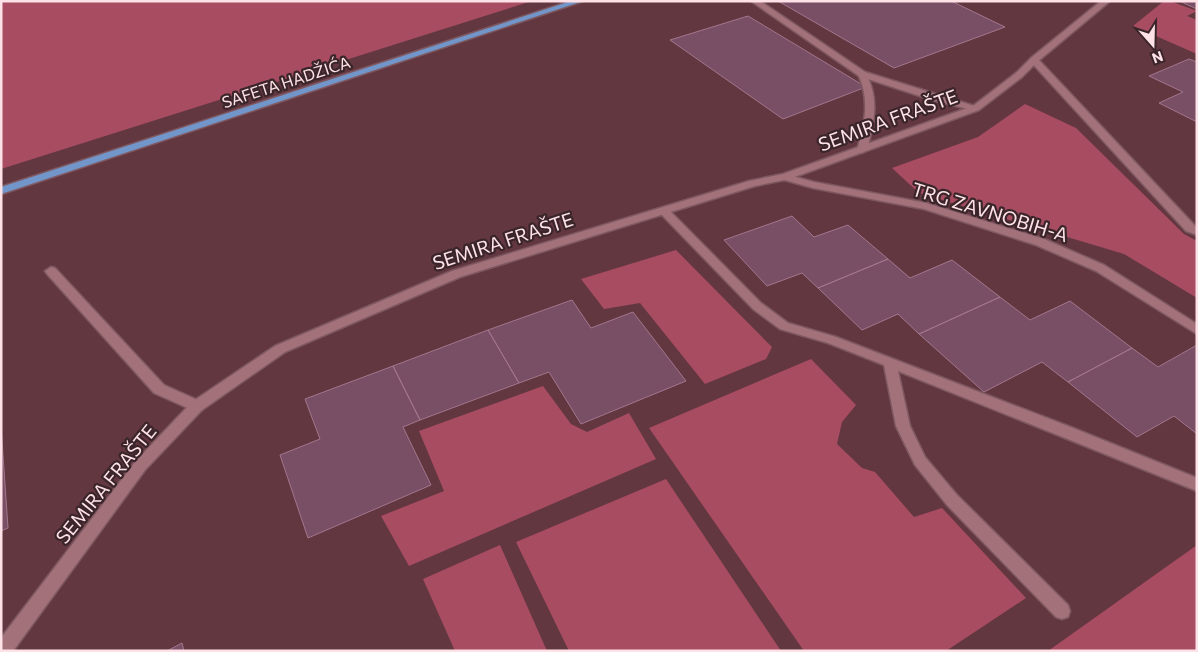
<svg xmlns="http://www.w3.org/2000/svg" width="1198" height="652" viewBox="0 0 1198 652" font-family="Commissioner,sans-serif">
<rect width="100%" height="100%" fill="#633740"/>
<path fill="#a84c62" d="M 1,1 L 532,1 L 1,169 Z
M 1164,1 L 1170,1 L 1197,11 L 1187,16 L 1197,20 L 1197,54 L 1133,26 Z
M 1025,104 L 1076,128 L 1184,234 L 1197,241 L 1197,298 L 1124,254 L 919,193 L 892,168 L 978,137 Z
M 676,250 L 772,347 L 766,359 L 705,384 L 640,303 L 604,309 L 581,279 Z
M 811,359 L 856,405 L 842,422 L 837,444 L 862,468 L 875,472 L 914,517 L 942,508 L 1026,598 L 946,651 L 804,651 L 649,428 Z
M 543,386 L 571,424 L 587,432 L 629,413 L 656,459 L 409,566 L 381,516 L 444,491 L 419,431 Z
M 666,479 L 781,651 L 569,651 L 516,542 Z
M 500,545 L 547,651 L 455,651 L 423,579 Z
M 1197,545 L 1197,651 L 1048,651 Z"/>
<path fill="#784f65" stroke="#a3768d" d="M 778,1 L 951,1 L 1005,27 L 894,68 Z
M 1179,1 L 1197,1 L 1197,9 Z
M 748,16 L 866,87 L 783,119 L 670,40 Z
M 1189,59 L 1197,62 L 1197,122 L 1159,103 L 1183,92 L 1149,76 Z
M 792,216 L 814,237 L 848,225 L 888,259 L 818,288 L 802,273 L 767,286 L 724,240 Z
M 888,259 L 910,278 L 952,260 L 1000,297 L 919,334 L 898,314 L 862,330 L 818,288 Z
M 1000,297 L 1030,320 L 1070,301 L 1132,348 L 1068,382 L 1042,362 L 984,392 L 919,334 Z
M 572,300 L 591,328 L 633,312 L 686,381 L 581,424 L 549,372 L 519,383 L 488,330 Z
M 488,330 L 519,383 L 420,420 L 393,366 Z
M 1197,345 L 1197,434 L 1174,416 L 1137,437 L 1068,382 L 1132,348 L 1158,367 Z
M 393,366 L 420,420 L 403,427 L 431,485 L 308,538 L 280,455 L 320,439 L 305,399 Z
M 1,426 L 8,528 L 1,531 Z
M 182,643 L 184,651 L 167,651 Z"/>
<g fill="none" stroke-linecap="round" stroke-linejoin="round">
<defs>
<path id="service" d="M 1034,57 L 1037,58 L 1197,228 L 1197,235 L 1186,231 L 1031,62 L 1030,60 Z
M 862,71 L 865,72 C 880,98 874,123 867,150 L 862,153 L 857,150 C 865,123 870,100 858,74 Z
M 785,174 L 814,182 L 926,203 L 1044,239 L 1104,265 L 1197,324 L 1197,334 L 1096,271 L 1036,245 L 924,209 L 813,188 L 781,179 L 780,177 L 781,175 Z
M 664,208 L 668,209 L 761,303 L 788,323 L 836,337 L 1073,428 L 1197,478 L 1197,491 L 898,371 L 910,426 L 925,457 L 957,495 L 1068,605 L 1070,611 L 1068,617 L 1062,619 L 1056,617 L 947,505 L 915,465 L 896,426 L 884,365 L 828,343 L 780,329 L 753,309 L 660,213 L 659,211 L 660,209 Z
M 51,267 L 55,268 L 164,385 L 202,402 L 204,406 L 202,410 L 197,411 L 192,410 L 154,393 L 47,274 L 45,271 Z"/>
<path id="pedestrian" d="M 751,1 L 760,1 L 865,72 L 981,108 L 976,111 L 932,100 L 859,76 Z"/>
<path id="minor" d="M 1101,1 L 1110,1 L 1037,62 L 1022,77 L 979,110 L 789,179 L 755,186 L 460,277 L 285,352 L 202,410 L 145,470 L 13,651 L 1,651 L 1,638 L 135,462 L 192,402 L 275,346 L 452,271 L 749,181 L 783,174 L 973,106 L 1016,73 L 1031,58 Z"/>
<path id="primary" d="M 571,1 L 583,1 L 1,194 L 1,187 Z"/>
</defs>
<use href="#service" stroke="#7e5861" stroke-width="3"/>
<use href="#pedestrian" stroke="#7e5861" stroke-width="3"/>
<use href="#minor" stroke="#7e5861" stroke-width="3"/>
<use href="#primary" stroke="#7e5861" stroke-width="3"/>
<use href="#service" fill="#a3717a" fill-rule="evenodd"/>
<use href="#pedestrian" fill="#a3717a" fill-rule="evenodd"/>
<use href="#minor" fill="#a3717a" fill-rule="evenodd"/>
<use href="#primary" fill="#7296c9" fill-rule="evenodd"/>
</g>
<g text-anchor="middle" stroke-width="4.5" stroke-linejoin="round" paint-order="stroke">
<g font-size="16" fill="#ffe2e7" stroke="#3a262a">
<text transform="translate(286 82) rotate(-18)" y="6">SAFETA HADŽIĆA</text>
</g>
<g font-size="19" fill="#ffe2e7" stroke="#3a262a">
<text transform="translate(888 120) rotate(-20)" y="7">SEMIRA FRAŠTE</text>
<text transform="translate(990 212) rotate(17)" y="7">TRG ZAVNOBIH-A</text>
<text transform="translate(503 241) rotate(-18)" y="7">SEMIRA FRAŠTE</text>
<text transform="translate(106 484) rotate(-51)" y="7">SEMIRA FRAŠTE</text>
</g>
</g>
<rect width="1198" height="652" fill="none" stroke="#ffe2e7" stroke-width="5"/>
<g transform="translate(1153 45) rotate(160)" stroke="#3a262a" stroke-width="4" paint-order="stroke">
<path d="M0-4L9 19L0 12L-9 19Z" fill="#ffe2e7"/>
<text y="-8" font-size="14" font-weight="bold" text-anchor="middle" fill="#ffe2e7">N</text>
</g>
</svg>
